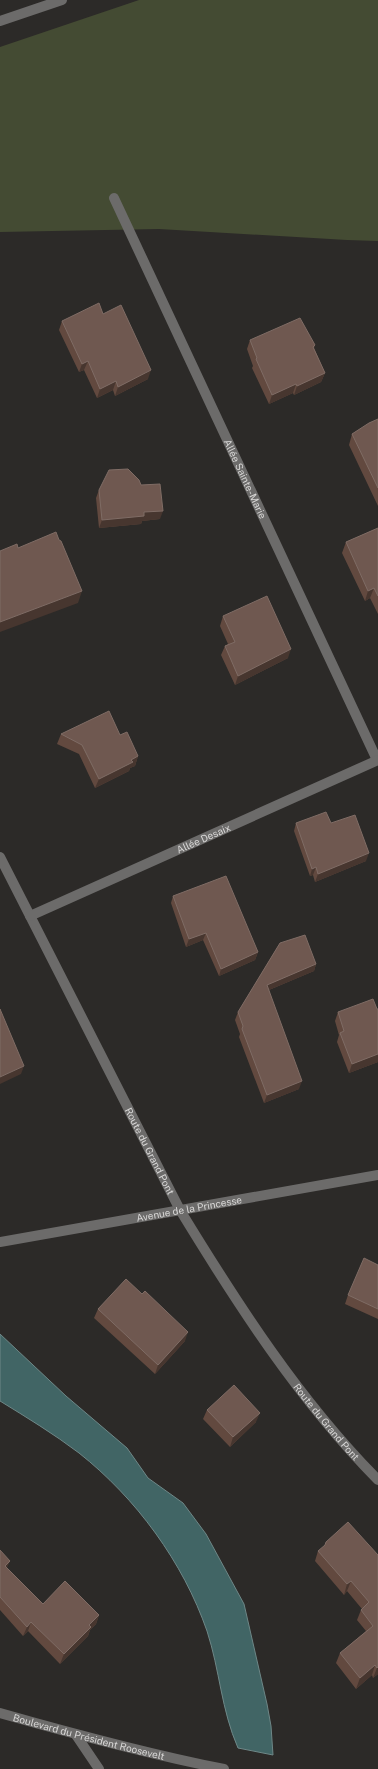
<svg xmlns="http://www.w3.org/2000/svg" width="378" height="1769" viewBox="0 0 378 1769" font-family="'Public Sans',sans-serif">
<rect width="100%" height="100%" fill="#2c2a28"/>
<path fill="#444b33" d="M 139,0 L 378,0 L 378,241 L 347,240 L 159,229 L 0,232 L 0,47 Z"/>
<path fill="#416565" stroke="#6e8787" d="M 0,1334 L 66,1396 L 127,1448 L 148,1478 L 183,1503 L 206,1534 L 244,1604 L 267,1704 L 271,1726 L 273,1755 L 238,1748 C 221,1709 220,1671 207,1631 C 183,1562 136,1498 79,1453 C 54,1434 26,1417 0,1401 Z"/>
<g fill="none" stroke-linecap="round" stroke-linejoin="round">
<g stroke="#6c6b6a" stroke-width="10">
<path d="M 0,21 L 62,0"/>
<path id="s1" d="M 114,198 L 377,760"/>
<path id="s2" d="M 0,857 L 180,1210 C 238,1305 299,1400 378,1480"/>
<path id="s3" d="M 30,916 L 378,760"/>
<path id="s4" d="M 0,1242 L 378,1175"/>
<path id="s5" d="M 0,1713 C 74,1734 148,1754 224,1769"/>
<path d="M 76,1735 L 99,1769"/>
</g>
</g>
<path fill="#62493f" d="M 103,314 L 148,379 L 115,396 L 113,390 L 97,398 L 84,370 L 79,372 L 59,330 L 62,321 Z
M 250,340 L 315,345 L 314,348 L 325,373 L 321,382 L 294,395 L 293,393 L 269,404 L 252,368 L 253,366 L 247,349 Z
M 378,419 L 378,506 L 349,445 L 352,434 Z
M 141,485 L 160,519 L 142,521 L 141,524 L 99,528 L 96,498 L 99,490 Z
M 378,528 L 378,614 L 370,598 L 365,601 L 342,553 L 346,542 Z
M 223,616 L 288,658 L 235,685 L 221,655 L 225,646 L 228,644 L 220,626 Z
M 61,734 L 120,735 L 138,756 L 135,766 L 130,768 L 129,771 L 95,788 L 79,754 L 57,744 Z
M 296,823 L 331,823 L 366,861 L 315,882 L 313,875 L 310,876 L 294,831 Z
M 173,896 L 258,952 L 255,960 L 219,976 L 203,940 L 186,947 L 171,903 Z
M 280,943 L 316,964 L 314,971 L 269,990 L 299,1089 L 264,1103 L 239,1037 L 240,1034 L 235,1020 L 238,1012 Z
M 377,1009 L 378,1009 L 378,1062 L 349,1073 L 337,1042 L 339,1035 L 335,1021 L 338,1012 Z
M 378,1265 L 378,1319 L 345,1304 L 348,1295 Z
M 98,1309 L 185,1341 L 155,1374 L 94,1318 Z
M 207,1410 L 256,1422 L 230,1447 L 203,1419 Z
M 0,1550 L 7,1568 L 43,1604 L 99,1615 L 96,1624 L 90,1630 L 88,1636 L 60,1664 L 28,1631 L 23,1636 L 0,1610 Z
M 318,1551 L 378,1555 L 378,1674 L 373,1678 L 372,1675 L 356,1689 L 336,1663 L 340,1653 L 366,1631 L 357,1620 L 361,1610 L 362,1609 L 347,1591 L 344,1595 L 315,1561 Z"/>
<path fill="#47362f" d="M 88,361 L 84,370 L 79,372 L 82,364 Z
M 151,370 L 148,379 L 115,396 L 118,387 Z
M 325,373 L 321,382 L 294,395 L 297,386 Z
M 116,381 L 113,390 L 97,398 L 100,389 Z
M 296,384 L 293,393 L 269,404 L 272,395 Z
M 163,511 L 160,519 L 142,521 L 141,524 L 99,528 L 102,520 L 144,512 Z
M 374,588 L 370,598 L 365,601 L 368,591 Z
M 82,591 L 78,603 L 0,632 L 0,622 Z
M 291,649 L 288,658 L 235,685 L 238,676 Z
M 138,756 L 135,766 L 130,768 L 129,771 L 95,788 L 99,779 Z
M 369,853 L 366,861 L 315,882 L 318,874 Z
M 316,867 L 313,875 L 310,876 L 312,869 Z
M 206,933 L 203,940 L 186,947 L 189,939 Z
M 258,952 L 255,960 L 219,976 L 221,969 Z
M 316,964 L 314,971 L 264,992 L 267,985 Z
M 378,1054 L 378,1062 L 349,1073 L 352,1064 Z
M 24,1066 L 21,1074 L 0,1084 L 0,1077 Z
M 302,1081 L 299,1089 L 264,1103 L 267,1095 Z
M 188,1332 L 185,1341 L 155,1374 L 158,1365 Z
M 260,1413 L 256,1422 L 230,1447 L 233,1437 Z
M 10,1561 L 6,1570 L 5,1566 Z
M 351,1581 L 347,1591 L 344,1595 L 347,1584 Z
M 99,1615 L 96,1624 L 90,1630 L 88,1636 L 60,1664 L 64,1654 L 89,1625 Z
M 31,1622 L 28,1631 L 23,1636 L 27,1627 Z
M 375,1665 L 372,1675 L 356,1689 L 360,1678 Z
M 378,1667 L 378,1674 L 373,1678 L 377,1668 Z"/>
<path fill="#6f5850" stroke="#7f6c65" d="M 99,303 L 103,314 L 121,305 L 151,370 L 118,387 L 116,381 L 100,389 L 88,361 L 82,364 L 62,321 Z
M 300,318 L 315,345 L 313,347 L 325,373 L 297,386 L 296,384 L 272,395 L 256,359 L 257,358 L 250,340 Z
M 378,419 L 378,488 L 352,434 L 369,423 Z
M 128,469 L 139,480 L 141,485 L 160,484 L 163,511 L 144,512 L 144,516 L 102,520 L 99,490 L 109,470 Z
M 378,528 L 378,596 L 374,588 L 368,591 L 346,542 Z
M 56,532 L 59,540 L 61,541 L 82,591 L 0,622 L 0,551 L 17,544 L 18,548 Z
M 267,596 L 291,649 L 238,676 L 225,646 L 235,642 L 223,616 Z
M 109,711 L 120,735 L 127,732 L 138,756 L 131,760 L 133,762 L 99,779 L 82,745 L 61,734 Z
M 326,812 L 331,823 L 355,815 L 369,853 L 318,874 L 316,867 L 312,869 L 296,823 Z
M 226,876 L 258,952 L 221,969 L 206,933 L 189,939 L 173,896 Z
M 305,935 L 316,964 L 267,985 L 302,1081 L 267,1095 L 242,1029 L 243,1026 L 238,1012 L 280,943 Z
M 373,999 L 377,1009 L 378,1009 L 378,1054 L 352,1064 L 340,1033 L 344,1031 L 338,1012 Z
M 0,1009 L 24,1066 L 0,1077 Z
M 364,1258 L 378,1265 L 378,1309 L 348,1295 Z
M 126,1279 L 142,1294 L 145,1291 L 188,1332 L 158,1365 L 98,1309 Z
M 234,1385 L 260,1413 L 233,1437 L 207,1410 Z
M 348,1522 L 378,1555 L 378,1667 L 377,1668 L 375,1665 L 360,1678 L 340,1653 L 373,1626 L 361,1610 L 369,1602 L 351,1581 L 347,1584 L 318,1551 L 325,1545 L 326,1542 Z
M 0,1550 L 10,1561 L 5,1566 L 43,1604 L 65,1581 L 99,1615 L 89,1625 L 91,1627 L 64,1654 L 31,1622 L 27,1627 L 0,1597 Z"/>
<g text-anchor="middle" stroke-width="4" stroke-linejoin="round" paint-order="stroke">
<g font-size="10" fill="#d8d7d6" stroke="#141312">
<text dy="4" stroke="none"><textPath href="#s1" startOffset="310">Allée Sainte-Marie</textPath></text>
<text dy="4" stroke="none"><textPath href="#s3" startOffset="190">Allée Desaix</textPath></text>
<text dy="4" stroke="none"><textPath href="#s2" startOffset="330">Route du Grand Pont</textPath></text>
<text dy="4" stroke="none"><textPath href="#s4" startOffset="192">Avenue de la Princesse</textPath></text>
<text dy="4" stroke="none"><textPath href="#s2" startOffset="654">Route du Grand Pont</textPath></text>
<text dy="4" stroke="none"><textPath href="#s5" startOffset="92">Boulevard du Président Roosevelt</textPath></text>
</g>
</g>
</svg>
